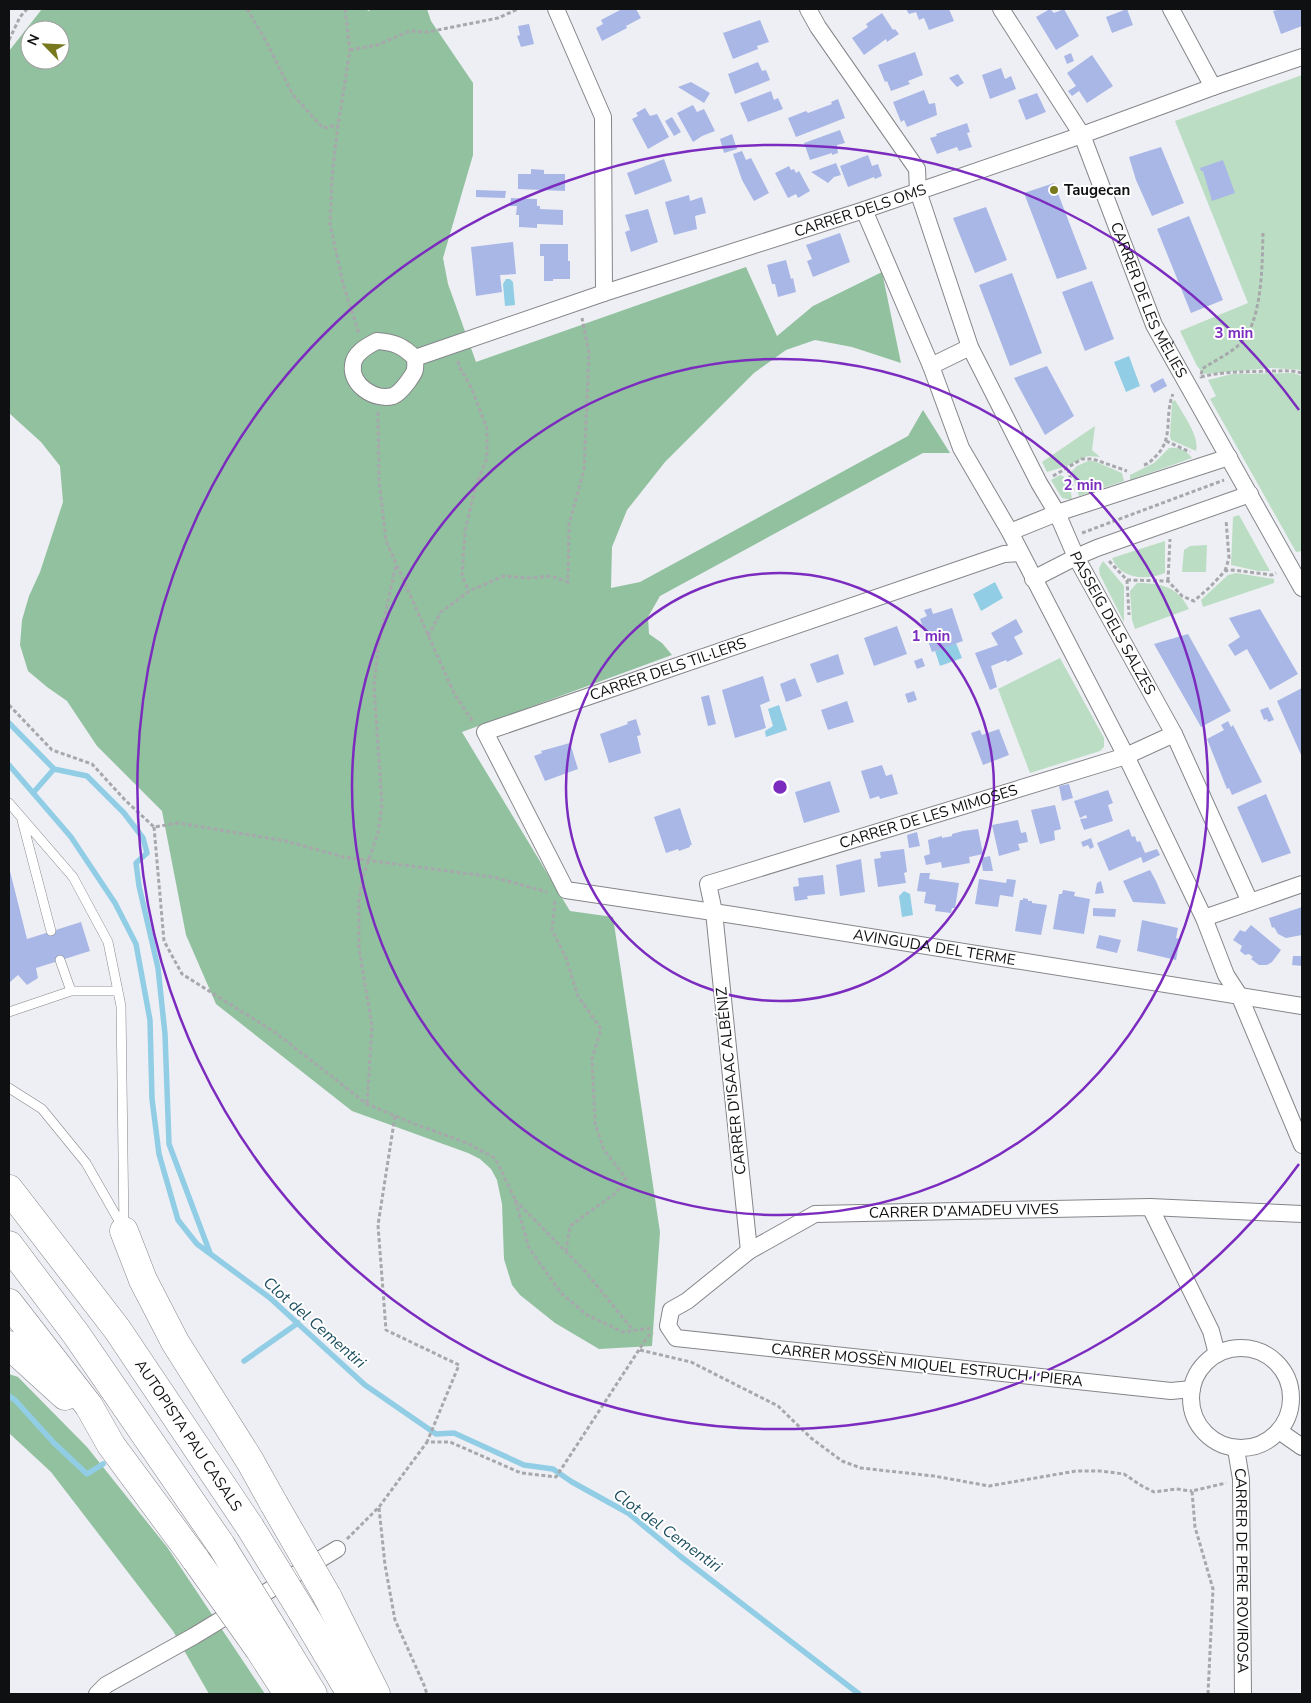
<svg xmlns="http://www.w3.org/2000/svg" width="1311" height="1703" viewBox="0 0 1311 1703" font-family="'Nunito Sans',sans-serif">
<rect width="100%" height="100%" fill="#eeeff4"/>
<path fill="#bbddc3" d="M 1302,75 L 1302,370 L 1273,368 L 1204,374 L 1197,366 L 1180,331 L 1248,303 L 1175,121 Z
M 1293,373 L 1302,376 L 1302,551 L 1296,552 L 1210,399 L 1216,396 L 1208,380 L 1232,374 Z
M 1175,400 C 1182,413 1200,436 1196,451 L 1171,440 L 1170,436 L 1172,402 Z
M 1095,426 L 1092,450 L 1100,457 L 1088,456 L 1067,466 L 1047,472 L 1042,462 Z
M 1169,448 C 1179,447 1186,450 1192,458 L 1130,480 L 1130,475 L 1154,463 Z
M 1088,461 L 1094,461 L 1122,473 L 1124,481 L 1079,496 L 1071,472 L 1077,466 Z
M 1060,475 C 1070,478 1071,490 1072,500 L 1062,498 L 1051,480 Z
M 1239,515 L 1270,571 L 1258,571 L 1231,565 L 1233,517 Z
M 1165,541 L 1165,573 C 1146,581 1120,579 1112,558 Z
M 1207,545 L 1206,572 L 1182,572 L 1184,550 L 1190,546 Z
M 1103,561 L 1124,586 L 1124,622 L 1100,575 L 1099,568 Z
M 1236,573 L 1274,579 L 1274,583 L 1203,607 L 1201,600 L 1228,575 Z
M 1137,583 C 1161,583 1177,586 1189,609 L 1135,629 L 1132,620 L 1130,591 Z
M 1060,658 L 1104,738 L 1104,747 L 1100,751 L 1030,773 L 998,689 Z"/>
<path fill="#92c19f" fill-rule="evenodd" d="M 42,9 L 367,9 L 368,11 L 373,9 L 427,9 L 431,21 L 473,83 L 473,155 L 443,258 L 448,284 L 476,362 L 746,267 L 777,336 L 813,306 L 882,272 L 901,363 L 852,347 L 815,340 L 786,350 L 754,373 L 665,462 L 627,510 L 612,547 L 611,588 L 640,582 L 908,436 L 923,410 L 950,453 L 923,453 L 660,596 L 648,617 L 649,634 L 662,643 L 672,655 L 462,732 L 570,911 L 613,917 L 660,1232 L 652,1346 L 599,1349 L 555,1323 L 520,1295 L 512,1285 L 504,1259 L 502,1204 L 497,1180 L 491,1169 L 480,1159 L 468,1153 L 352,1111 L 216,1004 L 186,935 L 162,811 L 97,746 L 67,701 L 47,687 L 28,671 L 20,645 L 22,620 L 29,596 L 40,572 L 63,502 L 60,466 L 41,442 L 9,413 L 9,51 ZM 30,30 L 60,30 L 60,60 L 30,60 Z
M 9,1374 L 18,1377 L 87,1447 L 167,1547 L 265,1694 L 209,1694 L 173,1631 L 51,1472 L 9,1433 Z"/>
<path fill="#91cde5" d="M 506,279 L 510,279 L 513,282 L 515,305 L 505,306 L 503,284 Z
M 1129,356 L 1140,386 L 1126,392 L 1114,362 Z
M 995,582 L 1003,598 L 981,611 L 973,594 Z
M 956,643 L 962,658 L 940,666 L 935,651 Z
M 779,705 L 787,730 L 766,737 L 765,731 L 773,726 L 768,709 Z
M 904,891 L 910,894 L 913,915 L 902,917 L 899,896 Z"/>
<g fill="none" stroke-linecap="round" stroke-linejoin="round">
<path stroke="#91cde5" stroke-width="5.5" d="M 9,723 L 54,769 L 87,776 L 124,813 L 143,838 L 147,853 L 136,863 L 139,886 L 158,968 L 165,1034 L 169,1144 L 210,1253
M 9,765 L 71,837 L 115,903 L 136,944 L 150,1020 L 152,1099 L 159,1154 L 178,1220 L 197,1244 L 270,1298 L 365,1385 L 436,1434 L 454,1433 L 524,1465 L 553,1469 L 572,1482 L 628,1513 L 680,1556 L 859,1694
M 33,793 L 54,769
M 244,1361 L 298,1323
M 9,1396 L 15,1400 L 54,1443 L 87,1474 L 103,1464"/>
</g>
<path fill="#a9b7e6" d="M 622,9 L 636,9 L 641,18 L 626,26 L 627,28 L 602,41 L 596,28 L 603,24 L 601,20 Z
M 906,9 L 949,9 L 954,21 L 929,30 L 924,18 L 919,20 L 916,12 L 909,14 Z
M 1050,9 L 1054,13 L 1064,9 L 1079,36 L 1056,50 L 1036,17 Z
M 1127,9 L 1133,25 L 1112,33 L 1106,17 Z
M 1281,9 L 1302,9 L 1302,26 L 1281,34 L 1273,11 Z
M 882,13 L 893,30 L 895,29 L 899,34 L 887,42 L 886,39 L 864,55 L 852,38 L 868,27 L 866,24 Z
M 760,20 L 769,42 L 757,46 L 758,49 L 733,59 L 723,33 Z
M 529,24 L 534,44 L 521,47 L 517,36 L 520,35 L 518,26 Z
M 915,52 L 923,75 L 908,81 L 910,84 L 891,91 L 887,81 L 885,82 L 878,65 Z
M 1071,53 L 1074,61 L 1067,64 L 1064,56 Z
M 1092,55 L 1113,86 L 1087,103 L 1079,91 L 1072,96 L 1068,91 L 1076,86 L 1067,73 Z
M 758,62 L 762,71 L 766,70 L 770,80 L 735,94 L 728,74 Z
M 1001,68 L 1005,79 L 1011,76 L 1016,89 L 990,99 L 982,75 Z
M 958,74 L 964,83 L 957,87 L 949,78 Z
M 691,82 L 710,93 L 704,103 L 678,87 Z
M 924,90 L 929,104 L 935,103 L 937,115 L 907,127 L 904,120 L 901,122 L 893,102 Z
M 771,91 L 774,100 L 778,98 L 783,109 L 748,122 L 740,103 Z
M 1037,93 L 1046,112 L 1026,120 L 1018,100 Z
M 838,99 L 845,118 L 796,137 L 788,118 L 806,111 L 808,113 L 832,104 L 831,102 Z
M 693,105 L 697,112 L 704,109 L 715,131 L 702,136 L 693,142 L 677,113 Z
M 645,108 L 650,116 L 657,114 L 669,137 L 648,149 L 632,119 L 638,116 L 636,113 Z
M 672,117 L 681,132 L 674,136 L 665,121 Z
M 967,123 L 970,132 L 967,133 L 972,147 L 959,151 L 957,147 L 937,154 L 930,138 L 937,136 L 936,134 Z
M 840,130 L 845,143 L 837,145 L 838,153 L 832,155 L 832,153 L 810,160 L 804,143 Z
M 732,134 L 737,149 L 724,153 L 720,139 Z
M 1161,147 L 1184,203 L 1152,216 L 1136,180 L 1129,157 Z
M 742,151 L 746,160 L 751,158 L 769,193 L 754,201 L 742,180 L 733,154 Z
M 868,155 L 872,166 L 878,164 L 882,176 L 875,179 L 874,177 L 848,187 L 840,166 Z
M 664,159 L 672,181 L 635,195 L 627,173 Z
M 1223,160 L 1235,193 L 1212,201 L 1203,171 L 1201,171 L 1200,168 Z
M 836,163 L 841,175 L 834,177 L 828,183 L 811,172 Z
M 789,166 L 791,170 L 794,169 L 796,173 L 799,171 L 810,191 L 798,198 L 796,194 L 788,198 L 775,173 Z
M 531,169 L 544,170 L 544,174 L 565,174 L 565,191 L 518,189 L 518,174 L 531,174 Z
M 1054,183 L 1087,269 L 1057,279 L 1024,193 Z
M 476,190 L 506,191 L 505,198 L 476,197 Z
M 689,195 L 690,201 L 702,197 L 706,213 L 695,216 L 697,229 L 674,235 L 665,202 Z
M 511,198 L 537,199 L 537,206 L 540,206 L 540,209 L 563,210 L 563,225 L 537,224 L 537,228 L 519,227 L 519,215 L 516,215 L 517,206 L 510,206 Z
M 986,207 L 1007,260 L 975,273 L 953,218 Z
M 648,209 L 658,242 L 631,252 L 625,232 L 630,230 L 625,215 Z
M 1189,216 L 1223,300 L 1191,313 L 1157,229 Z
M 840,233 L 850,262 L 813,277 L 807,261 L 812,259 L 806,245 Z
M 513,242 L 516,274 L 500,275 L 502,292 L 476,296 L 471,247 Z
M 540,244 L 568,244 L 568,261 L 570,261 L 570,279 L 553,279 L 553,281 L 544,281 L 544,256 L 540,256 Z
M 786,260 L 791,279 L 793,278 L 796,292 L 778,297 L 775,284 L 772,284 L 767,265 Z
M 1012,273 L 1042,353 L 1010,366 L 979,285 Z
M 1092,281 L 1114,339 L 1085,351 L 1062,292 Z
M 1047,366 L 1074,416 L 1045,435 L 1014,378 Z
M 1163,378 L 1167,386 L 1154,393 L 1150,385 Z
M 931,608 L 933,614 L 952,608 L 963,641 L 932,652 L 920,619 L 927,616 L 924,610 Z
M 1260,609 L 1298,674 L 1270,690 L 1247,649 L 1235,656 L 1228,645 L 1240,637 L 1229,618 Z
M 1016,619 L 1023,632 L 1014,637 L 1023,654 L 1007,662 L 1006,660 L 991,666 L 997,687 L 990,690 L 975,653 L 998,645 L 991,633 Z
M 897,626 L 907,654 L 874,666 L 864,638 Z
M 1188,634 L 1231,711 L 1201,727 L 1154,644 Z
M 838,654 L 844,674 L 817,683 L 810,664 Z
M 922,658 L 925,666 L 917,669 L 914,661 Z
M 763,676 L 770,701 L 760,705 L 766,728 L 735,738 L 722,690 Z
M 795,678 L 802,696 L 786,702 L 780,684 Z
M 1302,688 L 1302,757 L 1277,701 Z
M 914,691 L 917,700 L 908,703 L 905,694 Z
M 709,695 L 716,724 L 708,726 L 701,697 Z
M 847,701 L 854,722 L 828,730 L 821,710 Z
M 1268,707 L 1274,720 L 1268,722 L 1267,719 L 1264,720 L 1260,710 Z
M 636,719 L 641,735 L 637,736 L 641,753 L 609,763 L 600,734 L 628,724 L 627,722 Z
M 1228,721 L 1231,727 L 1233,725 L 1262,782 L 1232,795 L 1229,788 L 1227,789 L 1207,739 L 1224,730 L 1221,725 Z
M 999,729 L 1009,755 L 983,765 L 971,733 L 980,730 L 982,735 Z
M 570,743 L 578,769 L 545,781 L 534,756 L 542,753 L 541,751 Z
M 882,765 L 886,776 L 892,774 L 898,794 L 880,799 L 879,796 L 870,799 L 861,771 Z
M 830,781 L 840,812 L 804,823 L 795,792 Z
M 1069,784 L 1073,798 L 1062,801 L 1059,786 Z
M 1108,790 L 1113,803 L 1108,805 L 1113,821 L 1084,830 L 1080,819 L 1087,818 L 1086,815 L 1080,818 L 1074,801 Z
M 1266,794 L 1291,853 L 1262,863 L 1237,807 Z
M 1055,805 L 1061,829 L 1054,831 L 1055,840 L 1040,844 L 1031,810 Z
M 680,808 L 692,845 L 690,845 L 690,847 L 679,851 L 678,849 L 666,853 L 654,817 Z
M 1018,820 L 1021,833 L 1026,832 L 1028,842 L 1018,844 L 1020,850 L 999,856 L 992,825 Z
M 978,829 L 983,854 L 969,857 L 970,863 L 942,868 L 941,862 L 926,865 L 924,856 L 930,854 L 928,840 L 942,836 L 942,838 L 952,836 L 952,834 L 963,831 Z
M 1129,829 L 1132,837 L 1135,836 L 1137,842 L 1140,841 L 1145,853 L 1157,849 L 1160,855 L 1143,863 L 1141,857 L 1109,871 L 1097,843 Z
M 917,832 L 920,846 L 909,848 L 907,835 Z
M 1091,838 L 1094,847 L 1090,849 L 1088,845 L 1083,847 L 1081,842 Z
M 904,849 L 907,872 L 904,873 L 906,883 L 878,887 L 874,859 L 881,858 L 880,852 Z
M 990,856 L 993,871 L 983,871 L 981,858 Z
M 861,859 L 865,892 L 840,896 L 836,865 Z
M 9,867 L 27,939 L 81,922 L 90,951 L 36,968 L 38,978 L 27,985 L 18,975 L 9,983 Z
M 1150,870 L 1156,881 L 1166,904 L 1133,902 L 1123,881 Z
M 920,873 L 930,873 L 929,879 L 959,883 L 955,908 L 952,908 L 951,913 L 935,911 L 936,905 L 924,903 L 926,892 L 917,891 Z
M 823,875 L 825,894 L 807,896 L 808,899 L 795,901 L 793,887 L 799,886 L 798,878 Z
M 979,879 L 1006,883 L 1007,879 L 1016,880 L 1013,897 L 1000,895 L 998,907 L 975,904 Z
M 1101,881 L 1104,893 L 1095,894 L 1097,883 Z
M 1063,890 L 1075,892 L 1074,896 L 1090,899 L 1084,934 L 1053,929 L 1059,894 L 1062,894 Z
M 1023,898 L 1028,899 L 1028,901 L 1032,901 L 1032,903 L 1047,905 L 1041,935 L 1015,931 L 1020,900 L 1023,900 Z
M 1302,907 L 1302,935 L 1286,938 L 1278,934 L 1274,927 L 1272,928 L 1269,918 Z
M 1093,908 L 1116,909 L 1115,917 L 1093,916 Z
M 1142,920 L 1178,928 L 1176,938 L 1180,939 L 1176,960 L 1137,951 Z
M 1251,925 L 1281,950 L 1272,962 L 1267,965 L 1259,965 L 1251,959 L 1253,957 L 1249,954 L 1245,955 L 1240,951 L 1242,946 L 1233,940 L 1240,930 L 1245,932 Z
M 1099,935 L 1121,940 L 1117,953 L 1096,948 Z
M 1293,956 L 1302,956 L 1302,966 L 1292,965 Z"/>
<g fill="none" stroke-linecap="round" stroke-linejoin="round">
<defs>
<path id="lane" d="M 9,803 L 73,877 L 108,942 L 121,1006 L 124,1228
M 22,820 L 51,931
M 60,960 L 71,991
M 9,1012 L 71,991 L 118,991
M 9,1088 L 42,1109 L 86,1163 L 122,1226"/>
<g id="street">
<path d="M 556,9 L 603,117 L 604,293"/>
<path id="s1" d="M 808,9 L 818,27 L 917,169 L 918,191 L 970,347 L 1039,483 L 1057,513 L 1076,557 L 1174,734 L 1250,902"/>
<path id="s2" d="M 1001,9 L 1082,135 L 1154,325 L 1302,588"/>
<path d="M 1171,9 L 1213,87"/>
<path d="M 864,210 L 931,366 L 961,448 L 1010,532 L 1126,756 L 1204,918 L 1226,975 L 1239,995 L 1302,1145"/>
<path d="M 377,341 C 394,342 403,346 415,358 C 416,372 415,372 407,383 C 404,387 398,394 393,396 C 375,401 350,385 353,365 C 354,353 367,346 377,341 Z"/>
<path id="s3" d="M 415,358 L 604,293 L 864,210 L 1082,135 L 1213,87 L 1302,57"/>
<path d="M 931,366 L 970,347"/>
<path d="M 1010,532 L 1057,513 L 1229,457"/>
<path id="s4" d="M 1020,553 L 1004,554 L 485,732 L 566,890 L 733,915 L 1302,1006"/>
<path d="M 1033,579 L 1076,557 L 1097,548 L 1250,494"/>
<path d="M 1204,918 L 1302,884"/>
<path d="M 1150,1207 L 1211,1331 L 1217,1354"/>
<path id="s5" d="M 749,1251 L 714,912 L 708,884 L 1126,756 L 1174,734"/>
<circle cx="1241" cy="1398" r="50"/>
<path id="s6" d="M 1192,1389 L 1171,1391 L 676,1338 L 668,1326 L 671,1310 L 687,1301 L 749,1251 L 815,1214 L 1150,1207 L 1302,1214"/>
<path d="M 1279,1431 L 1302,1447"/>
<path id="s7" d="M 1236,1449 L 1241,1479 L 1243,1694"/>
<path d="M 97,1694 L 106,1685 L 194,1636 L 337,1549"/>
</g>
<g id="highway">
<path id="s8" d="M 9,1189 L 117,1329 L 250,1527"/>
<path d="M 124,1231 L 143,1280 L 175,1342 L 250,1461 L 274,1504"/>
<path d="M 9,1245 L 76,1334 L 221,1545"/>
<path d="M 9,1303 L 89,1406 L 111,1445 L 196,1560"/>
<path d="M 9,1345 L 65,1396"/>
<path d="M 327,1596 L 376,1694"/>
<path d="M 306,1618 L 351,1694"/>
<path d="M 278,1637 L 313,1694"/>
<path d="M 259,1649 L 288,1694"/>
</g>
</defs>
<use href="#lane" stroke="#85868a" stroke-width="10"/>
<use href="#street" stroke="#85868a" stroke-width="18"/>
<use href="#highway" stroke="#85868a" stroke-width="29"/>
<path stroke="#a7a8ac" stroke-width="3" stroke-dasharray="4 2.5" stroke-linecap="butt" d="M 247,9 L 266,41 L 293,95 L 323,128 L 338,125
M 345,9 L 350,50 L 338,125 L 332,176 L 330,224 L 343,284 L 359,333
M 9,40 L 20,17 L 27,9
M 350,50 L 377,45 L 410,31 L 428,32 L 498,18 L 518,9
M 1263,233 C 1262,263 1263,321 1240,344 C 1229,354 1214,361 1202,369 L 1201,377 C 1224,371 1247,372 1271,371 C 1283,371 1291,370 1302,373
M 458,361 L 459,366 L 471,387 L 487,429 L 487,458 L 475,488 L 465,532 L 462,576 L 469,591
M 378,412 L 379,480 L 386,541 L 454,693 L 473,722
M 1166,441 L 1190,452
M 1144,465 C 1150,463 1153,459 1157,455 C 1174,437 1164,415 1173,394
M 1068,469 L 1073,490
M 1053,476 L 1082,459 L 1093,459 L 1127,471
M 1082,533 L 1224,480
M 1109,561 L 1127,580 L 1129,615
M 1225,571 L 1229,558 L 1226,520
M 1127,580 L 1168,581 L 1182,596 L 1194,601 L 1210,587 L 1225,571 L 1233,570 L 1272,575 L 1276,573
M 1168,581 L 1170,539
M 428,636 L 441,612 L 469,591 L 504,576 L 528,578 L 551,576 L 568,582 L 569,524 L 584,470 L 589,352 L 582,318
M 9,705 L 52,750 L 92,764 L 125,800 L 154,827 L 178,823 L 286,841 L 343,857 L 493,877 L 547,892
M 154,827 L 164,941 L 182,974 L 276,1033 L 367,1104 L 412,1123 L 467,1143 L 495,1158 L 515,1199 L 529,1248 L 561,1293 L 587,1315 L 623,1332 L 652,1328
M 555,901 L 552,930 L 566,958 L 578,996 L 601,1029 L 592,1059 L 595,1123 L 604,1150 L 626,1178 L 616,1193 L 570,1226 L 566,1251
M 367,1103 L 372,1026 L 359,948 L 359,900 L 362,879 L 378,833 L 382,804 L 374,686 L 378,646 L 396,565
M 395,1116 L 378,1225 L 386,1330 L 459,1365 L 427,1442
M 515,1200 L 584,1270 L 633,1330
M 640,1350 L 691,1362 L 778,1406 L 811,1438 L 842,1461 L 861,1468 L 934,1476 L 989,1486 L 1076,1471 L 1100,1471 L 1124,1474 L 1142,1486 L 1154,1492 L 1176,1489 L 1192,1491
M 379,1508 L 385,1565 L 395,1620 L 424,1685 L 427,1694
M 347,1539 L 379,1507 L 427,1442 L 450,1442 L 521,1473 L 556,1477 L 648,1336 L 653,1333
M 1208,1694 L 1213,1589 L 1195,1527 L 1192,1491 L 1226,1483"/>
<use href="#lane" stroke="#fff" stroke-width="9"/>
<use href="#street" stroke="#fff" stroke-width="16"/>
<use href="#highway" stroke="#fff" stroke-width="28"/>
<defs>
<path id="highway-bridge" d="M 274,1504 L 327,1596
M 250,1527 L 306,1618
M 221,1545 L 278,1637
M 196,1560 L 259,1649"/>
</defs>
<use href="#highway-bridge" stroke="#85868a" stroke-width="29" stroke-linecap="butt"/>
<use href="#highway-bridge" stroke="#fff" stroke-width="28"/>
</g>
<g fill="none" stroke="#7b2cbf" stroke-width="2.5">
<circle cx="780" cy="787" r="214"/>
<circle cx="780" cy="787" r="428"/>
<path d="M1299 1164A642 642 0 1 1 1299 410"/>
</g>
<circle fill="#78781f" stroke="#fff" stroke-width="2" cx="1054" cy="190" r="5"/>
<g text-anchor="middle" stroke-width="4" stroke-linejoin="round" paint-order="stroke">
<g font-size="15" font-weight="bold" fill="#0f1011" stroke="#fff" text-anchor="start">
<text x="1064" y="195">Taugecan</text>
</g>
<g font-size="15" fill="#0f1011" stroke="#fff">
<text dy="5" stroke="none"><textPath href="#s3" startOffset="469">CARRER DELS OMS</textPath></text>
<text dy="5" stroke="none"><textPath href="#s2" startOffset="328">CARRER DE LES MÈLIES</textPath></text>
<text dy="5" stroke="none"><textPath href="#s1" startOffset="691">PASSEIG DELS SALZES</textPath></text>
<text transform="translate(668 669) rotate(-19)" y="5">CARRER DELS TIL·LERS</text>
<text dy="5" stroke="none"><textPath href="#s5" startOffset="600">CARRER DE LES MIMOSES</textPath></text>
<text dy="5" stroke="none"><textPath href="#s4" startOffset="1115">AVINGUDA DEL TERME</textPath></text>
<text transform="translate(731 1081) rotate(-96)" y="5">CARRER D'ISAAC ALBÉNIZ</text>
<text dy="5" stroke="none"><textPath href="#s6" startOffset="872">CARRER D'AMADEU VIVES</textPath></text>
<text transform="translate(927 1365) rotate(6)" y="5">CARRER MOSSÈN MIQUEL ESTRUCH I PIERA</text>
<text dy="5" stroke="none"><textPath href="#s8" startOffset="305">AUTOPISTA PAU CASALS</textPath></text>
<text dy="5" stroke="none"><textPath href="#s7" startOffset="122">CARRER DE PERE ROVIROSA</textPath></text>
</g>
<g font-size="16" font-style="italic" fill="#1e4f60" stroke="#fff">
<text transform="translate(315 1322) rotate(41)" y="6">Clot del Cementiri</text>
<text transform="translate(668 1530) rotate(36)" y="6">Clot del Cementiri</text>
</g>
</g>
<circle cx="780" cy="787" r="8" fill="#7b2cbf" stroke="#fff" stroke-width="2.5"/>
<g font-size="15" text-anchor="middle" font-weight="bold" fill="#7b2cbf" stroke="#fff" stroke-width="4" stroke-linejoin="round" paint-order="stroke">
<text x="1234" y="338">3 min</text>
<text x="1083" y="490">2 min</text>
<text x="931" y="641">1 min</text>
</g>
<rect width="1311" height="1703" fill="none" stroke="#0f1011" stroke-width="20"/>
<g transform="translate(45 45) rotate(294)"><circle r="24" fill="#ffffff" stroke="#9f9fa0"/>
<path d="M0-4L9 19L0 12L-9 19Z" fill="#78781f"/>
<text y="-8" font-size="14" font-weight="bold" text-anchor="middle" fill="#0f1011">N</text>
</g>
</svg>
